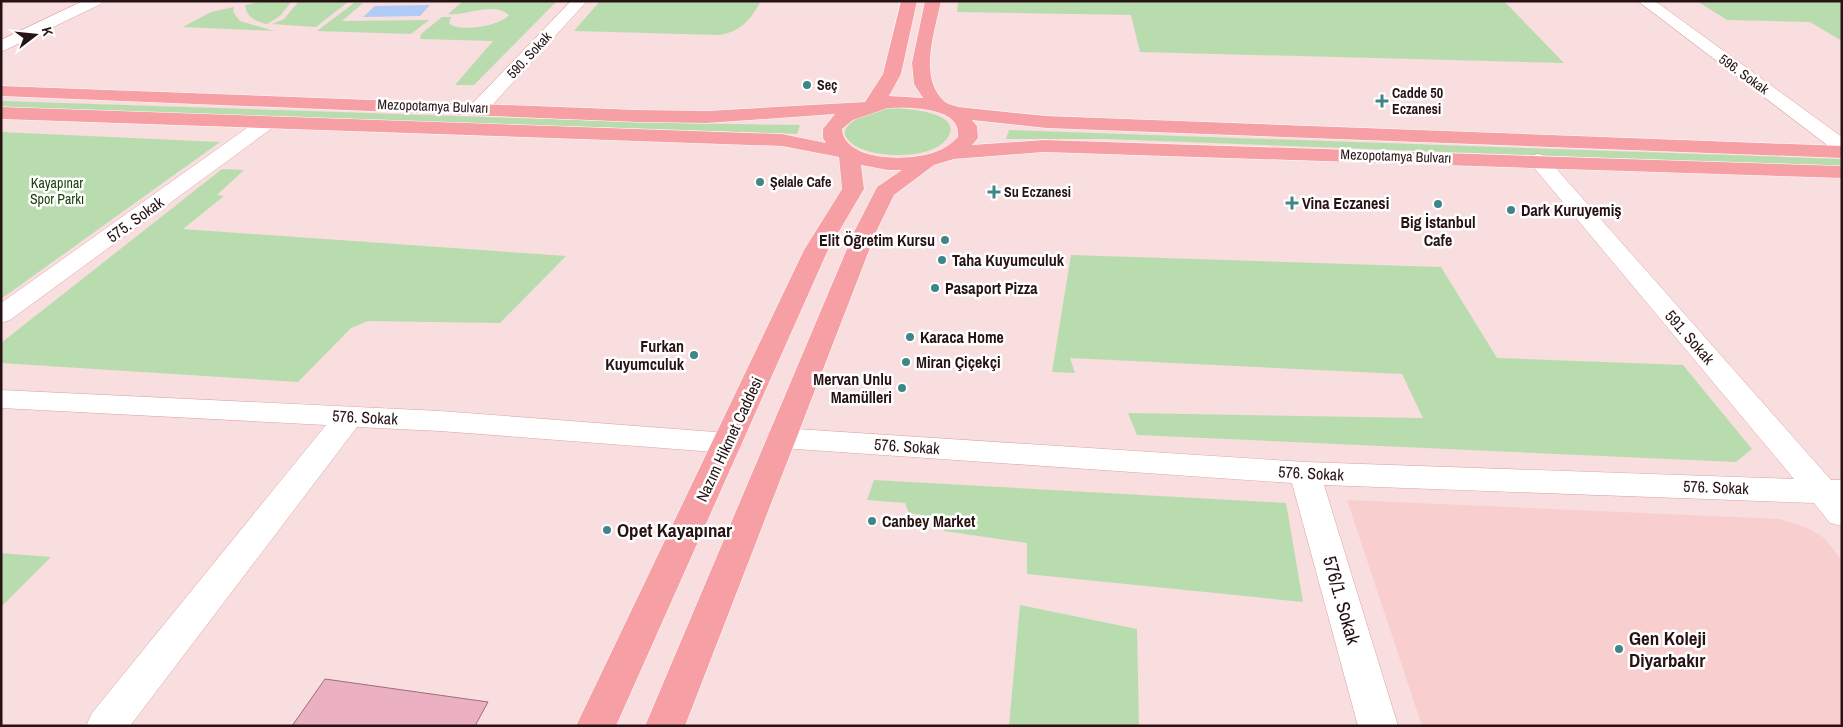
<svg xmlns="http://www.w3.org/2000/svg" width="1843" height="727" viewBox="0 0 1843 727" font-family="'Archivo Narrow',sans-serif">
<rect width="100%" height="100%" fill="#f8dede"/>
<path fill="#f9cece" d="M 1347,500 L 1779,519 L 1808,528 L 1824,538 L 1842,560 L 1842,726 L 1422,726 Z"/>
<path fill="#b9dcae" d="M 264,1 L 292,1 L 280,16 L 267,24 C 255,21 247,18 245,5 Z
M 299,1 L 349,1 L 316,27 L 272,24 L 284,19 Z
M 463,1 L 557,1 L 474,85 L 455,85 L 493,41 L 420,39 L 421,34 L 442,17 L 451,17 L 449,23 C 459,33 500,26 509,15 C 494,1 467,16 448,14 Z
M 600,1 L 761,1 C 750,20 743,30 720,35 L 574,31 Z
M 958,1 L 1504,1 L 1564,63 L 1140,52 L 1131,15 L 957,12 Z
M 1697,1 L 1842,1 L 1842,41 L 1810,22 L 1727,20 Z
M 354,3 L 363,3 L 342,21 L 429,20 L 411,34 L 317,31 Z
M 234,7 L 233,12 L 240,21 L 274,31 L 183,27 L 211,12 Z
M 1,101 L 671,123 L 800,125 L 797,134 L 1,108 Z
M 889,108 C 901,108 964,111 948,137 C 935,159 882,158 862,149 C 819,130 868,111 889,108 Z
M 1009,130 L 1842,159 L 1842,167 L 1108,139 L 1006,139 Z
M 1,132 L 220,142 L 1,299 Z
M 222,169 L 244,170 L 217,195 L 224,196 L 183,229 L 566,256 L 500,323 L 368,321 L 351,328 L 298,382 L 1,363 L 1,343 Z
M 1071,255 L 1441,267 L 1497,358 L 1683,365 L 1752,449 L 1736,462 L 1137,435 L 1128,413 L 1423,418 L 1402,374 L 1070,358 L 1075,373 L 1052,372 Z
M 874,480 L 1286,503 L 1303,602 L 1027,574 L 1027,543 L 944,531 L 942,518 L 909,513 L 905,503 L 867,500 Z
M 1,553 L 51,557 L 1,607 Z
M 1020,605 L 1137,629 L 1139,726 L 1009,726 Z"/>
<path fill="#b0ccf6" d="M 430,5 L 420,16 L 363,17 L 375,6 Z"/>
<path fill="#ebb1c3" stroke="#a06b7c" d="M 325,679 L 488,702 L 475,726 L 292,726 Z"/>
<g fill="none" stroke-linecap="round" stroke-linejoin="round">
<defs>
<path id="minor" d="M 83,1 L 103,1 L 101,4 L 1,52 L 1,40 Z
M 571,1 L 587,1 L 486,112 L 479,114 L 472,112 L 470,108 L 472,104 Z
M 1638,1 L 1655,1 L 1842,137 L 1842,153 L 1835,151 Z
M 268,116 L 275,118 L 278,122 L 275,126 L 10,320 L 1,323 L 1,303 L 261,118 Z
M 1538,154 L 1545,156 L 1831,480 L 1842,480 L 1842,526 L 1830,523 L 1814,503 L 1324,485 L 1398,726 L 1358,726 L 1292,483 L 781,448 L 770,445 L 766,438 L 770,431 L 781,428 L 1305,462 L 1794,479 L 1531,164 L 1528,160 L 1531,156 Z
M 1,390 L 440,411 L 728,433 L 739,436 L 743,443 L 739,450 L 728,453 L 440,431 L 357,427 L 130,726 L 86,726 L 92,713 L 326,425 L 1,408 Z"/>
<path id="major" d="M 901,1 L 917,1 L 901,74 L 889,96 L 923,98 L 914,84 L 912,63 L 925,1 L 941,1 C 935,31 918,77 944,101 C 947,104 953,105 958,107 L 1046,116 L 1842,146 L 1842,158 L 1046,128 L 972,120 L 977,126 L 978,138 L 972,145 L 1044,140 L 1842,166 L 1842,178 L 1044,152 L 954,159 L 934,165 L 894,195 L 877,230 L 685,726 L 645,726 L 855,230 L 877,187 L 902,170 L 888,170 L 861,165 L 864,189 L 828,250 L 616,726 L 576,726 L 804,250 L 842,189 L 839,157 L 782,146 L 1,119 L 1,107 L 782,134 L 826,143 L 823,138 L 823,129 L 835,114 L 707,123 L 638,122 L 1,96 L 1,86 L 638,110 L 707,111 L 865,102 L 883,74 ZM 888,108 C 905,107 948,107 956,125 C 958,128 958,133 958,137 C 951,144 944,149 935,152 C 912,161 845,163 842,129 L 853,120 Z"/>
</defs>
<use href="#minor" stroke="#dda1a1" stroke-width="1"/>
<use href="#major" stroke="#fff" stroke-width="1"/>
<use href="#minor" fill="#fff" fill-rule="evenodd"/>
<use href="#major" fill="#f6a0a6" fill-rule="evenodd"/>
</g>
<g fill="#3e8689" stroke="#fff" stroke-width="2">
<circle cx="807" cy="85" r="5"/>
<path d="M1379.5 93.5h5v5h5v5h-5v5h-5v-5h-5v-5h5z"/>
<circle cx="760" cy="182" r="5"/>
<path d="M991.5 184.5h5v5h5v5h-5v5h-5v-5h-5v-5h5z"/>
<path d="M1289.5 195.5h5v5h5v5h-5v5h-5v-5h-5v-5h5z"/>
<circle cx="1438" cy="204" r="5"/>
<circle cx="1511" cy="210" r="5"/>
<circle cx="945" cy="240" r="5"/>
<circle cx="942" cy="260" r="5"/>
<circle cx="935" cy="288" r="5"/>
<circle cx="910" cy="337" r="5"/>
<circle cx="694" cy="355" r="5"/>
<circle cx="906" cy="362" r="5"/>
<circle cx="902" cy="388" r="5"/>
<circle cx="872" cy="521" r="5"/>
<circle cx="607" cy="530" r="5"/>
<circle cx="1619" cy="649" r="5"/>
</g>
<g text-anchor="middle" stroke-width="5" stroke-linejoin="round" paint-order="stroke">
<g font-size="14" fill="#281314" stroke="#fff">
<text transform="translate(529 55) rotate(-47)" y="5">590. Sokak</text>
<text transform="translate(1744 74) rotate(36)" y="5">596. Sokak</text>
<text transform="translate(433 106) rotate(2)" y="5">Mezopotamya Bulvarı</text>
<text transform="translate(1396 156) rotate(2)" y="5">Mezopotamya Bulvarı</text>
</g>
<g font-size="14" font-weight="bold" fill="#281314" stroke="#fff" text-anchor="start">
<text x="817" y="90">Seç</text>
<text x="1392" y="98">Cadde 50<tspan x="1392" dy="16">Eczanesi</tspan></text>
<text x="770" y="187">Şelale Cafe</text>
<text x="1004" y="197">Su Eczanesi</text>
</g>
<g font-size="14" fill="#1a400c" stroke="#fff">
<text x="57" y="188">Kayapınar<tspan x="57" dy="16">Spor Parkı</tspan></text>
</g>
<g font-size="16" font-weight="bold" fill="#281314" stroke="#fff" text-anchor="start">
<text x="1302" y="209">Vina Eczanesi</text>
<text x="1521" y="216">Dark Kuruyemiş</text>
<text x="1438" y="228" text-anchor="middle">Big İstanbul<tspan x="1438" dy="18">Cafe</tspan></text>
<text x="935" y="246" text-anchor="end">Elit Öğretim Kursu</text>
<text x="952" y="266">Taha Kuyumculuk</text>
<text x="945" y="294">Pasaport Pizza</text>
<text x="920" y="343">Karaca Home</text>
<text x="684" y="352" text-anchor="end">Furkan<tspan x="684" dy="18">Kuyumculuk</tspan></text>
<text x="916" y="368">Miran Çiçekçi</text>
<text x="892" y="385" text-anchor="end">Mervan Unlu<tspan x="892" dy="18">Mamülleri</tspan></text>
<text x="882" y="527">Canbey Market</text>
</g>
<g font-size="16" fill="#281314" stroke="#fff">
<text transform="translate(135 219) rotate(-36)" y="6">575. Sokak</text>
<text transform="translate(1690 337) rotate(49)" y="6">591. Sokak</text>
<text transform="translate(365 417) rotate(3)" y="6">576. Sokak</text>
<text transform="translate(729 439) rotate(-65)" y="6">Nazım Hikmet Caddesi</text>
<text transform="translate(907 446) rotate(4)" y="6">576. Sokak</text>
<text transform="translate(1311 473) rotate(3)" y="6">576. Sokak</text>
<text transform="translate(1716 487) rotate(2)" y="6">576. Sokak</text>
</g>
<g font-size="19" font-weight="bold" fill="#281314" stroke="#fff" text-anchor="start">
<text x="617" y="537">Opet Kayapınar</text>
<text x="1629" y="645">Gen Koleji<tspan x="1629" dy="22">Diyarbakır</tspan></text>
</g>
<g font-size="19" fill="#281314" stroke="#fff">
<text transform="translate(1342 600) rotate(74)" y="7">576/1. Sokak</text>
</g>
</g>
<rect width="1843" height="727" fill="none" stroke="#281314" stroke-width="5"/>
<g transform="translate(35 35) rotate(74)" stroke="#ffffff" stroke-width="4" paint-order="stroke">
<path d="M0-4L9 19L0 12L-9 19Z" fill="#281314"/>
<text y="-8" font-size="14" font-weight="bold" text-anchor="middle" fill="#281314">K</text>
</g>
</svg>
